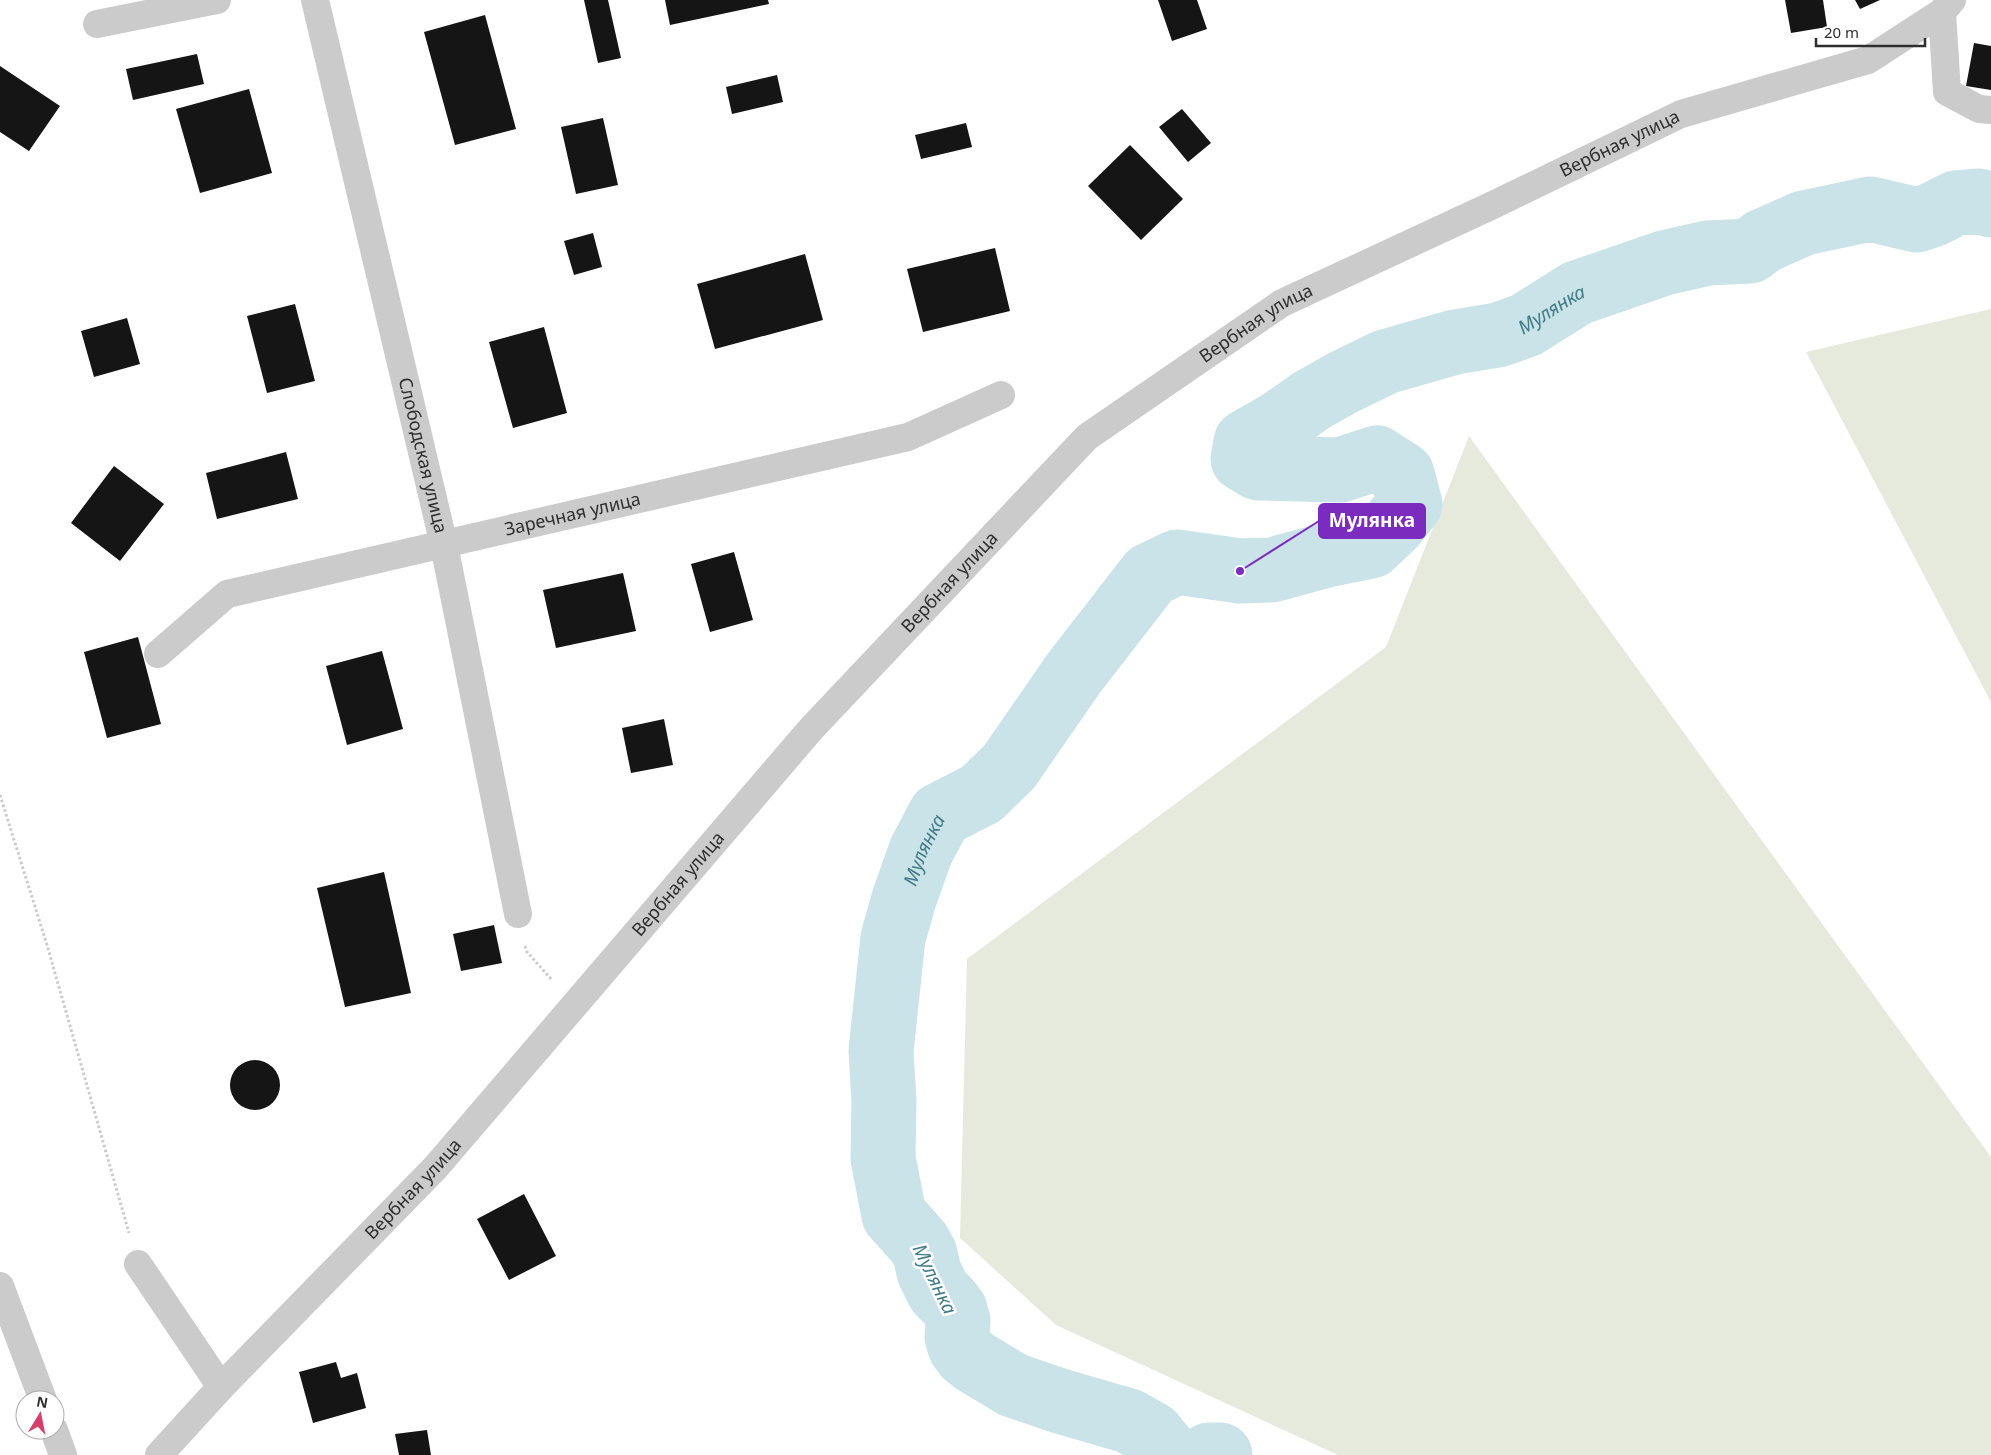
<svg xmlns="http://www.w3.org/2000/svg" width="1991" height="1455" viewBox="0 0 1991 1455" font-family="'Noto Sans',sans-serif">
<rect width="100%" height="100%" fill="#fff"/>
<path fill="#e6eadc" d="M 1991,309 L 1991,702 L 1806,352 Z
M 1469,436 L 1991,1157 L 1991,1455 L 1338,1455 L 1056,1325 L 960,1238 L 967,959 L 1386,647 Z"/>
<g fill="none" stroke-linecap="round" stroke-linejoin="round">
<g stroke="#cae3e8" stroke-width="65">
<path id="s1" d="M 1169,1455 L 1152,1434 L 1129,1421 L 1060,1401 L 1013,1385 L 975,1362 L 966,1355 L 960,1347 L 957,1337 L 958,1321 L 955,1310 L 949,1302 L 939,1292 L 929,1272 L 925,1254 L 919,1243 L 894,1215 L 883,1158 L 884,1101 L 881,1051 L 893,938 L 904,899 L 921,851 L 940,815 L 981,794 L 1009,767 L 1074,673 L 1150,575 L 1177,562 L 1240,571 L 1272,570 L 1327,555 L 1371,546 L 1393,525 L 1410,504 L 1402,474 L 1377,458 L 1340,470 L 1258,468 L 1243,459 L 1246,442 L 1279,423 L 1312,400 L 1342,383 L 1385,362 L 1455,342 L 1498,335 L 1526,325 L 1577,293 L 1664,263 L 1708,253 L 1750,251 L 1763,241 L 1804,223 L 1870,209 L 1917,220 L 1932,215 L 1956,203 L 1979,201 L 1991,205"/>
<path d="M 1209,1455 L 1220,1455"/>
</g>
</g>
<path fill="#151515" d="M 584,0 L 608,0 L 621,58 L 598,63 Z
M 665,0 L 768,0 L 769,4 L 670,25 Z
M 1158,0 L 1197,0 L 1207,29 L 1172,41 Z
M 1785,0 L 1823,0 L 1827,27 L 1791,33 Z
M 1855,0 L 1880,0 L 1860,9 Z
M 485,15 L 516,129 L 455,145 L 424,32 Z
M 1974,43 L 1991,46 L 1991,90 L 1966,86 Z
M 197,54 L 204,84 L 133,100 L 126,69 Z
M 0,66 L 60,106 L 29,151 L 0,132 Z
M 777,75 L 783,102 L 732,114 L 726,87 Z
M 249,89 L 272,173 L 200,193 L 176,109 Z
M 1182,109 L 1211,143 L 1188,162 L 1159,127 Z
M 603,118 L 618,185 L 576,194 L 561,127 Z
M 966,123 L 972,147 L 921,159 L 915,135 Z
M 1130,145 L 1183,199 L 1141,240 L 1088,186 Z
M 593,233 L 602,267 L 574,275 L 564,241 Z
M 995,248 L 1010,311 L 923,332 L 907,269 Z
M 805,254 L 823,320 L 715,349 L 697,284 Z
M 295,304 L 315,381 L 267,393 L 247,316 Z
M 127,318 L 140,364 L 94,377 L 81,331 Z
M 544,327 L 567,413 L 513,428 L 489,342 Z
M 286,452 L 298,499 L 217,519 L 206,473 Z
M 114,466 L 164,504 L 120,561 L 71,523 Z
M 734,552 L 753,620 L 710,632 L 691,564 Z
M 623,573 L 636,631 L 556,648 L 543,590 Z
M 138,637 L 161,724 L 107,738 L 84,652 Z
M 382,651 L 403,729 L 347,745 L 326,666 Z
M 664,719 L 673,765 L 631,773 L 622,728 Z
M 384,872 L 411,993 L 345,1007 L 317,888 Z
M 494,925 L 502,963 L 461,971 L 453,934 Z
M230 1085a25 25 0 1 1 50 0a25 25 0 1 1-50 0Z
M 524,1194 L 556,1256 L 509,1280 L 477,1219 Z
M 336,1362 L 341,1378 L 357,1373 L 366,1408 L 313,1423 L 299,1372 Z
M 427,1430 L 431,1455 L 399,1455 L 395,1434 Z"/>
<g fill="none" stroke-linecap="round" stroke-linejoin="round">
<path stroke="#cbcbcb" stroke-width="3" stroke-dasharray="2.5 2.5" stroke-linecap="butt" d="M 0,795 L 47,945 L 129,1233
M 525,946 L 527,952 L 552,980"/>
<g stroke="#cbcbcb" stroke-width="28">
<path id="s2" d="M 315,0 L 444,545 L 518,914"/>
<path d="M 1942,12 L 1947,92 L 1979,109 L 1991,110"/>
<path d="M 97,24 L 217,0"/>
<path id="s3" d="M 158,654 L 227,594 L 908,437 L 1001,395"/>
<path d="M 138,1264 L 221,1387"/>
<path d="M 0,1286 L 43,1400"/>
<path d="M 54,1430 L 63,1455"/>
<path id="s4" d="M 159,1455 L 221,1387 L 435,1168 L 811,729 L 1087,437 L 1282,303 L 1493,205 L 1681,114 L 1868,60 L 1942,12 L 1952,0"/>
</g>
</g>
<g text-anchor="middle" stroke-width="5" stroke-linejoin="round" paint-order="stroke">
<g font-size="18" fill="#2e2e2e" stroke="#fff">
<text dy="6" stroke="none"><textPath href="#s4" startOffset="1988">Вербная улица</textPath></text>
<text dy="6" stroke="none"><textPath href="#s4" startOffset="1582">Вербная улица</textPath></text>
<text dy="6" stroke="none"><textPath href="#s2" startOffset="468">Слободская улица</textPath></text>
<text dy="6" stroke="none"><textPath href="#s3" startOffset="446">Заречная улица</textPath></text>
<text dy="6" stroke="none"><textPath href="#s4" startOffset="1178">Вербная улица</textPath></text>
<text dy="6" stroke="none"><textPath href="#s4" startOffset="772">Вербная улица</textPath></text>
<text dy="6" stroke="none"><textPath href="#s4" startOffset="368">Вербная улица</textPath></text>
</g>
<g font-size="19" font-style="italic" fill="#437c88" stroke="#fff">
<text dy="7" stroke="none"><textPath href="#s1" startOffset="1966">Мулянка</textPath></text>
<text dy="7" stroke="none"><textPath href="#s1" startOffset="766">Мулянка</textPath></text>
<text transform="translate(935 1279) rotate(64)" y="7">Мулянка</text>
</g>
</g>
<path fill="none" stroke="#7b2cbf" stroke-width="2" d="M1240 571L1319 521"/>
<circle fill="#7b2cbf" stroke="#fff" stroke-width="2" cx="1240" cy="571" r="5"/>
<rect fill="#7b2cbf" stroke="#7b2cbf" stroke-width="2" x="1319" y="504" width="106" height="34" rx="5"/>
<g font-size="19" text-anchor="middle" font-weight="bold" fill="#fff">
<text x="1372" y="527">Мулянка</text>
</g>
<g transform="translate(40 1415) rotate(10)"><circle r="24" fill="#ffffff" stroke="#ababab"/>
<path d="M0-4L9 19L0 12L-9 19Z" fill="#d53f6b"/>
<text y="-8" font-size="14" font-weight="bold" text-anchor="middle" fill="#2e2e2e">N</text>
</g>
<path d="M1816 38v8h109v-8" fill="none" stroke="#2e2e2e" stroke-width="2.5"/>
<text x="1824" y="38" font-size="15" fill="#2e2e2e" stroke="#ffffff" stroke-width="4" paint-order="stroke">20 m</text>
</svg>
